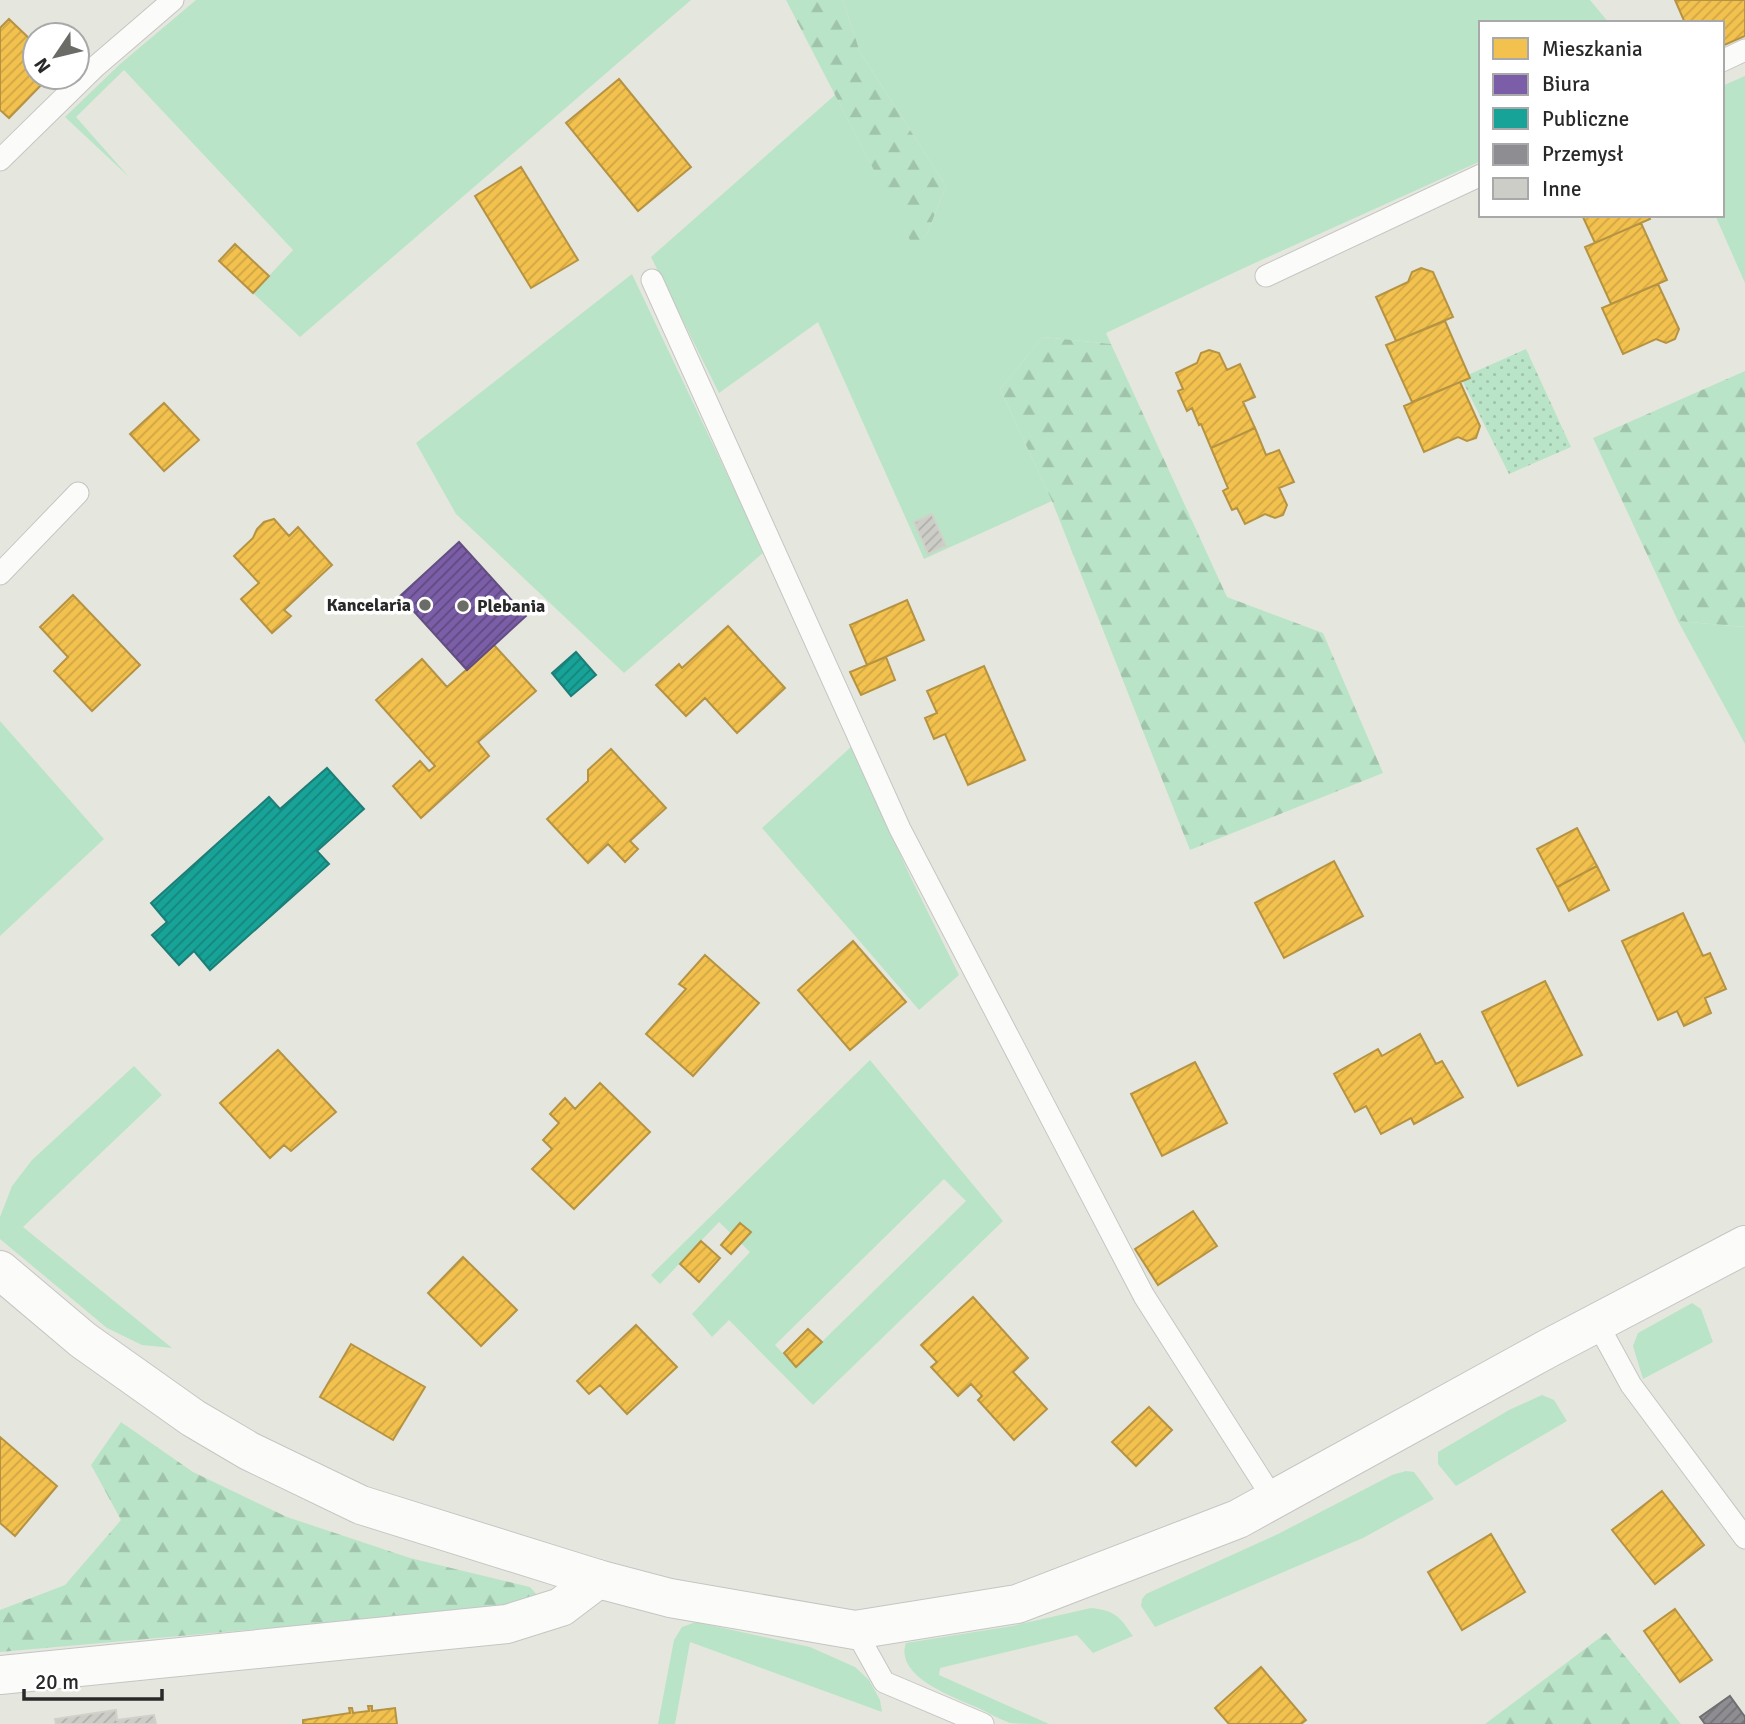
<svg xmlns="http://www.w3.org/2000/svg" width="1745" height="1724" viewBox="0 0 1745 1724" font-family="Signika,sans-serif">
<defs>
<pattern id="forest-firs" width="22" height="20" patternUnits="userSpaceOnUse" patternTransform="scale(1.75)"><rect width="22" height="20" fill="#bae4c7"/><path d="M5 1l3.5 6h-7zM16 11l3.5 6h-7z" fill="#a0c4ab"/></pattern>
<pattern id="park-dots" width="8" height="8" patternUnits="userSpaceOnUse" patternTransform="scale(1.75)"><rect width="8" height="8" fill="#bae4c7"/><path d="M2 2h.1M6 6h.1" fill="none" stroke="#a0c4ab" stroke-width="1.8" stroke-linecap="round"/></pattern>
<pattern id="homes-hatch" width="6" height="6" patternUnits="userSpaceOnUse" patternTransform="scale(1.75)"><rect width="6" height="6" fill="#f2c14e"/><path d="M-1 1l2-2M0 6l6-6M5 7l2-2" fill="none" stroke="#d0a644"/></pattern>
<pattern id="offices-hatch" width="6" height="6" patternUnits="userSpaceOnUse" patternTransform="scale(1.75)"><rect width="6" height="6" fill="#7b5ea7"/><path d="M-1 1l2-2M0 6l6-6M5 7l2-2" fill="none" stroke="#5f4a80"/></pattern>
<pattern id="public-hatch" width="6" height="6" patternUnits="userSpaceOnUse" patternTransform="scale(1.75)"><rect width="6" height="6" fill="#17a398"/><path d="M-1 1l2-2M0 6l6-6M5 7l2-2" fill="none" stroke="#15857c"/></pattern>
<pattern id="industry-hatch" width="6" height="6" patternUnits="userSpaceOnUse" patternTransform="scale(1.75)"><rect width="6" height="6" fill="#8d8d92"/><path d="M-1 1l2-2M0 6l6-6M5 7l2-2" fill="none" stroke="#737377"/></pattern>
<pattern id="building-hatch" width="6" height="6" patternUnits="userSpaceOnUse" patternTransform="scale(1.75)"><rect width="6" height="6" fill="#cccdc7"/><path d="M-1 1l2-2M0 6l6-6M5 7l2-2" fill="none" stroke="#afb0ab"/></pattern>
</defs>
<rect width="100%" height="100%" fill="#e5e7de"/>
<path fill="#bae4c7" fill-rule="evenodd" d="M 196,0 L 691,0 L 300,337 L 253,293 L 293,250 L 124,70 L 76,117 L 129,177 L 65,117 L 119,65 Z
M 843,0 L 1590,0 L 1609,23 L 1481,23 L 1481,161 L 1246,267 L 1106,333 L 1111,344 L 1043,337 L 1000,389 L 1052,501 L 924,559 L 818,322 L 719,393 L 651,257 L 835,95 L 913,245 L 927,234 L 946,186 L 860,52 Z
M 1745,76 L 1745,283 L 1715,215 L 1722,215 L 1722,86 Z
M 632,274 L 764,552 L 624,673 L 456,514 L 416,443 Z
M 1678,621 L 1745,627 L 1745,744 L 1737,729 Z
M 0,721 L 104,839 L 0,936 Z
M 852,746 L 910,876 L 959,975 L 919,1010 L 762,828 Z
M 870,1060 L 1003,1221 L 813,1405 L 729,1320 L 712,1337 L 692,1314 L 750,1252 L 719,1222 L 660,1284 L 651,1275 ZM 944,1179 L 966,1201 L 796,1367 L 775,1345 Z
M 134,1066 L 162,1095 L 23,1227 L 172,1348 L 142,1345 L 107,1328 L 0,1239 L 0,1217 L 12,1186 L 32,1160 Z
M 1692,1303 L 1701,1309 L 1713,1342 L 1643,1379 L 1633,1346 L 1638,1333 Z
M 1542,1395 L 1554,1400 L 1567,1421 L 1456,1486 L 1438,1464 L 1438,1452 L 1509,1410 Z
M 1406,1471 L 1414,1472 L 1434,1499 L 1363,1538 L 1155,1627 L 1141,1606 L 1142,1599 L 1146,1594 L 1278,1534 L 1392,1475 Z
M 1091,1608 C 1116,1611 1119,1616 1133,1636 L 1093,1653 L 1077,1635 L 940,1668 L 939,1675 L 1049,1724 C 1037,1724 1021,1724 1010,1723 C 999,1719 987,1712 976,1707 C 953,1697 894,1676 906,1643 L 1012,1626 Z
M 696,1622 L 810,1647 L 855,1667 L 869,1680 L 880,1700 L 882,1712 L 690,1642 L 675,1724 L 658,1724 L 674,1640 L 682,1627 Z"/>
<path fill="url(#forest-firs)" d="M 786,0 L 843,0 L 860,52 L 946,186 L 927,234 L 913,246 Z
M 1043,337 L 1111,344 L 1227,597 L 1323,633 L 1383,773 L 1190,850 L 1052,501 L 1000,389 Z
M 1745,371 L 1745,627 L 1678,621 L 1593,438 Z
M 121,1422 L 193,1472 L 287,1517 L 410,1558 L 530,1587 L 538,1596 L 531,1605 L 0,1652 L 0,1610 L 65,1585 L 121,1520 L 91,1465 Z
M 1606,1633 L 1681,1724 L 1485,1724 Z"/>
<path fill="url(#park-dots)" d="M 1526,349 L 1571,447 L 1509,474 L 1461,378 Z"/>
<path fill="url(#homes-hatch)" stroke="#b69343" stroke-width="2" d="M 1675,0 L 1745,0 L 1745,36 L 1722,46 L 1722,23 L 1685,23 Z
M 9,19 L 35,44 L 35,77 L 49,77 L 9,118 L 0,110 L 0,28 Z
M 619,79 L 691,167 L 638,211 L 566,123 Z
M 521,167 L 578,260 L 531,288 L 475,196 Z
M 1582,215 L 1648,215 L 1650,219 L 1595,243 Z
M 1641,223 L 1667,280 L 1611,304 L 1585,247 Z
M 235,244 L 269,276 L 253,293 L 219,261 Z
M 1421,268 L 1433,272 L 1453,317 L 1396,341 L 1376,297 L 1408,282 L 1412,272 Z
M 1658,284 L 1679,329 L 1675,339 L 1666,343 L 1656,339 L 1623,354 L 1602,308 Z
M 1445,321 L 1470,378 L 1412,402 L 1386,345 Z
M 1209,350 L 1219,353 L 1227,370 L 1240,364 L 1255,397 L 1243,402 L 1255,428 L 1211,448 L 1201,424 L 1199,425 L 1192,408 L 1187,411 L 1178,391 L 1183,389 L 1176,373 L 1197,363 L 1201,353 Z
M 1460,382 L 1480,426 L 1476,438 L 1467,441 L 1458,437 L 1424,452 L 1404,406 Z
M 164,403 L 199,440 L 164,471 L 130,434 Z
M 1255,428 L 1266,455 L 1279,450 L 1294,482 L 1279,488 L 1287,505 L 1283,515 L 1275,518 L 1265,514 L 1245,524 L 1237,508 L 1232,510 L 1223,491 L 1228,488 L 1211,448 Z
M 274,519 L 289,536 L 298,527 L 332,565 L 284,610 L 291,616 L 272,633 L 241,599 L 259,583 L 234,556 L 253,538 L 257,529 L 264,522 Z
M 73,595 L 140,665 L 92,711 L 54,671 L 68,657 L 40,627 Z
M 907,600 L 924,640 L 867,665 L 850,625 Z
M 728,626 L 785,688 L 737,733 L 705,698 L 686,716 L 656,685 L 679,664 L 682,668 Z
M 494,645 L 536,691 L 478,742 L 489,756 L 421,818 L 393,786 L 420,761 L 429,771 L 435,766 L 376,700 L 422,659 L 447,687 Z
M 886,657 L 895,680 L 861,695 L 850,672 Z
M 984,666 L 1025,760 L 968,785 L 945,734 L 934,739 L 925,718 L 937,713 L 927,691 Z
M 611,749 L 666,808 L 630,841 L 638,849 L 625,862 L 608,844 L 588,863 L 547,819 L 588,781 L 588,770 Z
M 1577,828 L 1597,866 L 1557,887 L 1537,849 Z
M 1334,861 L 1363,916 L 1284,958 L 1255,903 Z
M 1597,866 L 1609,890 L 1569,911 L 1557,887 Z
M 1683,913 L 1703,956 L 1710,953 L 1726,989 L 1705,998 L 1711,1013 L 1684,1026 L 1677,1011 L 1658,1020 L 1622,941 Z
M 853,941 L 906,1002 L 850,1050 L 798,990 Z
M 705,955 L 759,1003 L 693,1076 L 646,1034 L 686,989 L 679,984 Z
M 1545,981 L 1582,1055 L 1518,1086 L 1482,1012 Z
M 1420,1034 L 1436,1064 L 1442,1061 L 1463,1097 L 1414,1124 L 1411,1118 L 1381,1134 L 1366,1106 L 1355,1112 L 1334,1074 L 1378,1049 L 1382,1056 Z
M 278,1050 L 336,1112 L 291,1151 L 284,1145 L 270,1158 L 220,1103 Z
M 1195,1062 L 1227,1123 L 1162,1156 L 1131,1094 Z
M 600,1083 L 650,1132 L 574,1209 L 532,1169 L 552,1149 L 543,1140 L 559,1123 L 550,1114 L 565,1098 L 575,1109 Z
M 1193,1211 L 1217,1246 L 1158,1285 L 1135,1249 Z
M 740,1223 L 751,1232 L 731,1254 L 721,1245 Z
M 701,1241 L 720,1258 L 699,1282 L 680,1264 Z
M 463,1257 L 517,1310 L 481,1346 L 428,1293 Z
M 973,1297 L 1028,1358 L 1013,1372 L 1047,1409 L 1014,1440 L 978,1400 L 982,1396 L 971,1384 L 958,1396 L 931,1367 L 937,1362 L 921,1345 Z
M 636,1325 L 677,1367 L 627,1414 L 600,1385 L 589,1394 L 577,1381 Z
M 808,1329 L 822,1342 L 796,1367 L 784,1353 Z
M 351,1344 L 425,1387 L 393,1440 L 320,1397 Z
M 1149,1407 L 1172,1430 L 1136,1466 L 1112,1442 Z
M 0,1437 L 57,1486 L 15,1536 L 0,1523 Z
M 1662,1491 L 1704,1545 L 1655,1584 L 1612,1530 Z
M 1491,1534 L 1525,1592 L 1462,1630 L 1428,1572 Z
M 1675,1609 L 1712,1660 L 1680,1682 L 1644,1631 Z
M 1261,1667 L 1306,1720 L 1301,1724 L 1229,1724 L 1215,1708 Z
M 368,1706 L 372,1706 L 372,1711 L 395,1708 L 397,1724 L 303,1724 L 303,1720 L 350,1713 L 349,1708 L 352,1708 L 353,1713 L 369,1711 Z"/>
<path fill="url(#offices-hatch)" stroke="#624e81" stroke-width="2" d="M 459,542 L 526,616 L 467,670 L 400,596 Z"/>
<path fill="url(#public-hatch)" stroke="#1c7e77" stroke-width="2" d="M 576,652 L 596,675 L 571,696 L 552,673 Z
M 327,768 L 364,809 L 317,851 L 329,864 L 210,970 L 194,951 L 179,965 L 152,935 L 167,922 L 151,903 L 269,797 L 280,809 Z"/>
<path fill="url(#industry-hatch)" stroke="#6f6f72" stroke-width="2" d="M 1730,1696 L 1745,1717 L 1745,1724 L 1705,1724 L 1700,1717 Z"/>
<path fill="url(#building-hatch)" stroke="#d0d2ca" stroke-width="2" d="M 932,514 L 946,546 L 928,554 L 914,522 Z
M 116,1710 L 117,1720 L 154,1715 L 156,1724 L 56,1724 L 55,1719 Z"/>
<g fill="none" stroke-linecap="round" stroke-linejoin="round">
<defs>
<path id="lane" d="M 1722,61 L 1745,50
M 0,160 L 95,67 L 173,0
M 1266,276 L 1481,175
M 652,280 L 900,829 L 1144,1296 L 1274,1500
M 0,574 L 78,493
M 1597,1323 L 1631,1385 L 1745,1538
M 855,1630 L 884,1682 L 983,1724"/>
<path id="street" d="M 0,1675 L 507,1624 L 561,1607 L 598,1579"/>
<path id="secondary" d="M 0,1270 L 83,1340 L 193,1418 L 249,1451 L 361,1505 L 598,1579 L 670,1598 L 855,1630 L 1017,1604 L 1238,1519 L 1547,1349 L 1745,1245"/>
</defs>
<use href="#lane" stroke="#c5c5c4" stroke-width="23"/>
<use href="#street" stroke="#c5c5c4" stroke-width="40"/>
<use href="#secondary" stroke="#c5c5c4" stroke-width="40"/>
<use href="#lane" stroke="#fbfbfa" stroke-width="21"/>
<use href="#street" stroke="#fbfbfa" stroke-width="38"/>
<use href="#secondary" stroke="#fbfbfa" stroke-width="38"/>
</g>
<g fill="#6b6c68" stroke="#fff" stroke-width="2.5">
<circle cx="425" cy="605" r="7"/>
<circle cx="463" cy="606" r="7"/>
</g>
<g text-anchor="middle" stroke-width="7" stroke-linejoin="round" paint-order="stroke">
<g font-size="18" font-weight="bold" fill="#292929" stroke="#fff" text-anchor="end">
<text x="411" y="611">Kancelaria</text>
<text x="477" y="612" text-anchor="start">Plebania</text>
</g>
</g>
<rect x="1479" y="21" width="245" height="196" fill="#ffffff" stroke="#a9a9a9" stroke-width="2"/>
<rect x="1493" y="38" width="35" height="21" fill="#f2c14e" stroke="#a9a9a9" stroke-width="2"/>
<text x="1542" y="56" font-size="21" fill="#292929">Mieszkania</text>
<rect x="1493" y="74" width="35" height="21" fill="#7b5ea7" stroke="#a9a9a9" stroke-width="2"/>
<text x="1542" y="91" font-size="21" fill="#292929">Biura</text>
<rect x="1493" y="108" width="35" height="21" fill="#17a398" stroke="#a9a9a9" stroke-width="2"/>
<text x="1542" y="126" font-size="21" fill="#292929">Publiczne</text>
<rect x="1493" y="144" width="35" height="21" fill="#8d8d92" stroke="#a9a9a9" stroke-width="2"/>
<text x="1542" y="161" font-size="21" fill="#292929">Przemysł</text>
<rect x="1493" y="178" width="35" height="21" fill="#cccdc7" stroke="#a9a9a9" stroke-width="2"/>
<text x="1542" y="196" font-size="21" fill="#292929">Inne</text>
<g transform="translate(56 56) rotate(235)"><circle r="33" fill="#ffffff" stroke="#a9a9a9" stroke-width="2"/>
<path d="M0-5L12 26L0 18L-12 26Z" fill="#6b6c68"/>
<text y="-10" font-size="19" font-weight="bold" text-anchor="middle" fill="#292929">N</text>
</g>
<path d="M24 1689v10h138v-10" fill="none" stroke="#292929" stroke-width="3.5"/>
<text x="35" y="1689" font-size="21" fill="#292929" stroke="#ffffff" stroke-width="5" paint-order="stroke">20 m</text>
</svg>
